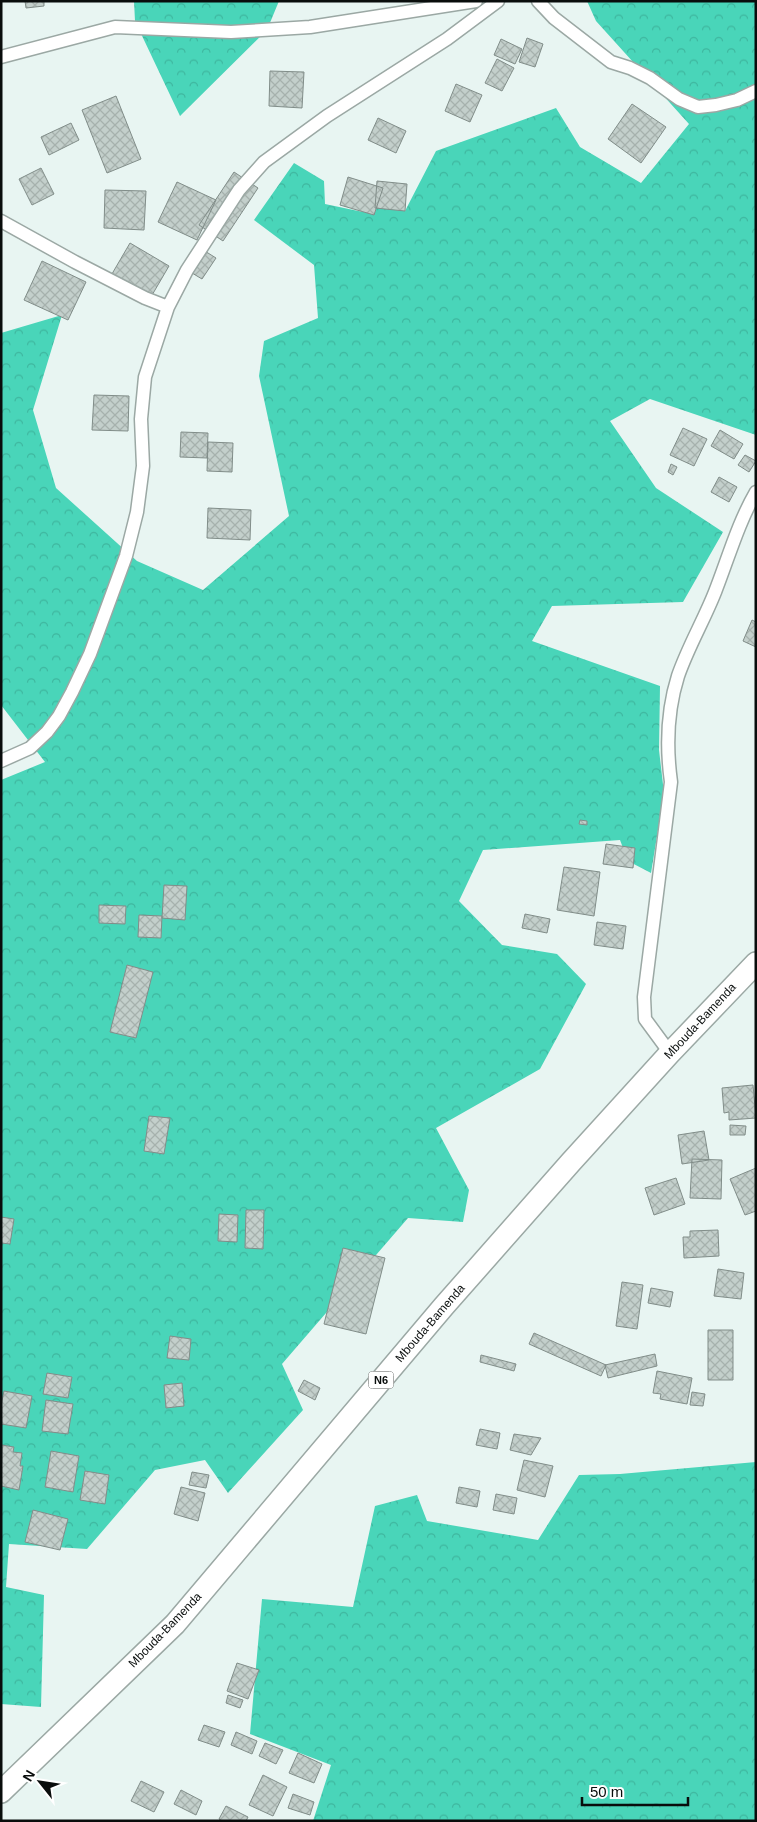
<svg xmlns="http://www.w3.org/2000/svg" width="757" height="1822" viewBox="0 0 757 1822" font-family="Helvetica,sans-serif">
<defs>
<pattern id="forest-crowns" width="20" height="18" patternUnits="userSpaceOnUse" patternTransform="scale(1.25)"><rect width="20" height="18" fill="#49d5b9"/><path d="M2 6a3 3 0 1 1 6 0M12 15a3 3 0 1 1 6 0" fill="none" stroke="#3eb69e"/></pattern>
<pattern id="building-cross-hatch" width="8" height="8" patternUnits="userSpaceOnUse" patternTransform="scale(1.25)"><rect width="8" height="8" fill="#c3cfcb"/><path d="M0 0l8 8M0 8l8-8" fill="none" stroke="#a6b1ad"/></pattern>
</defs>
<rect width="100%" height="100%" fill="#e8f5f2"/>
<path fill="url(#forest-crowns)" d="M 134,1 L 279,1 L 267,30 L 180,116 L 135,21 Z
M 587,1 L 756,1 L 756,435 L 650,399 L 610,421 L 656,488 L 723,532 L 683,602 L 552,606 L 532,641 L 660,686 L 659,750 L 664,793 L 651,873 L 628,861 L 620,840 L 483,850 L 459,901 L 502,945 L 557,954 L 586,984 L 540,1069 L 436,1128 L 469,1190 L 463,1222 L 408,1218 L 282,1364 L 303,1410 L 228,1493 L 205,1460 L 155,1470 L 87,1549 L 9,1544 L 6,1587 L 44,1595 L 41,1707 L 1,1704 L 1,780 L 45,762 L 1,705 L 1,333 L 62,315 L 33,410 L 56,488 L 137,561 L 203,590 L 289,516 L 259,376 L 264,341 L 318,318 L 314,265 L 254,220 L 294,163 L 324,181 L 325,204 L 363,212 L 369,196 L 405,211 L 436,151 L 556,108 L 580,147 L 641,183 L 689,124 L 596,21 Z
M 756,1462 L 756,1821 L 313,1821 L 331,1765 L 250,1734 L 262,1599 L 353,1607 L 375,1506 L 417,1495 L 427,1521 L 538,1540 L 579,1475 L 620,1474 Z"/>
<path fill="url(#building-cross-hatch)" stroke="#818d89" d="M 25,1 L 44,1 L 44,6 L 26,8 Z
M 527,38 L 543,44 L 535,67 L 519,62 Z
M 501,39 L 522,49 L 515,64 L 494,55 Z
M 497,59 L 514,68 L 502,91 L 485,83 Z
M 270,71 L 304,72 L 302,108 L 269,106 Z
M 456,84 L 482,95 L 470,122 L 445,111 Z
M 116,96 L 141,159 L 107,173 L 82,110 Z
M 632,104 L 666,127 L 641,163 L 608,139 Z
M 378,118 L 406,131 L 396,153 L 368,140 Z
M 71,123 L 79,140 L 49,155 L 41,137 Z
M 41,168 L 54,194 L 32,205 L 19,179 Z
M 234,172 L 258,188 L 223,241 L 199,225 Z
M 348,177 L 383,188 L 374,215 L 340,205 Z
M 377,181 L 407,184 L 405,211 L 375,208 Z
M 177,182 L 216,200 L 197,240 L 158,222 Z
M 105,190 L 146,191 L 144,230 L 104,228 Z
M 130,243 L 169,266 L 148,302 L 109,279 Z
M 200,248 L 216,258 L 202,279 L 187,270 Z
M 42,261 L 86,282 L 68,320 L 24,300 Z
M 94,395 L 129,396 L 128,431 L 92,430 Z
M 683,428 L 707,439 L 694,466 L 670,455 Z
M 720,430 L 743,444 L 734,459 L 711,446 Z
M 181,432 L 208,433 L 207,458 L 180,457 Z
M 208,442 L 233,443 L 232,472 L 207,471 Z
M 745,455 L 756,461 L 749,472 L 738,465 Z
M 671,464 L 677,467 L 673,475 L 668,472 Z
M 719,477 L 737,487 L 729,502 L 711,492 Z
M 208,508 L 251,510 L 250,540 L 207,538 Z
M 752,620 L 756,622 L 756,647 L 743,641 Z
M 580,820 L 587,821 L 587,825 L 579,824 Z
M 606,844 L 635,848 L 633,868 L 603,864 Z
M 564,867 L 600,872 L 594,916 L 557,910 Z
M 164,885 L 187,886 L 185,920 L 162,918 Z
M 99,905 L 126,906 L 125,924 L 99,923 Z
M 525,914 L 550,919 L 547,933 L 522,928 Z
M 139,915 L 162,916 L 161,938 L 138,937 Z
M 597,922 L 626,926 L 623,949 L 594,945 Z
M 127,965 L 153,972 L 136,1038 L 110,1032 Z
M 753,1085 L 756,1118 L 729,1120 L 729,1112 L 724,1113 L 722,1088 Z
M 149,1116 L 170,1118 L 164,1154 L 144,1151 Z
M 730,1125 L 746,1126 L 745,1135 L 730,1135 Z
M 704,1131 L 709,1160 L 682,1164 L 678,1135 Z
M 692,1159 L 722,1160 L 721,1199 L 690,1198 Z
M 756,1168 L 756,1211 L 745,1215 L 730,1179 Z
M 676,1178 L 685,1204 L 654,1215 L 645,1188 Z
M 246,1210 L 264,1210 L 263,1249 L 245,1248 Z
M 219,1214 L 238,1215 L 237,1242 L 218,1241 Z
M 1,1217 L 14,1219 L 10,1244 L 1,1243 Z
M 718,1230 L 719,1256 L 684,1258 L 683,1237 L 690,1237 L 690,1231 Z
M 343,1248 L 385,1258 L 366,1334 L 324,1324 Z
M 718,1269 L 744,1273 L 741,1299 L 714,1296 Z
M 622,1282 L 643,1285 L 637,1329 L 616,1326 Z
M 651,1288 L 673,1292 L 670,1307 L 648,1303 Z
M 708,1330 L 733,1330 L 733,1380 L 708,1380 Z
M 534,1333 L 606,1365 L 601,1376 L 529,1344 Z
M 170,1336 L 191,1339 L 189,1360 L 167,1358 Z
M 655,1354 L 657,1366 L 608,1378 L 605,1365 Z
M 481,1355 L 516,1364 L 514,1371 L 480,1362 Z
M 657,1371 L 692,1378 L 687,1404 L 660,1399 L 661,1394 L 653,1393 Z
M 47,1373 L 72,1377 L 68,1398 L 43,1394 Z
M 304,1380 L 320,1388 L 315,1400 L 298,1391 Z
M 182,1383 L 184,1406 L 166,1408 L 164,1385 Z
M 4,1391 L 32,1396 L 26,1428 L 1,1424 L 1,1405 Z
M 692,1392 L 705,1394 L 703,1406 L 690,1405 Z
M 46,1400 L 73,1404 L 68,1434 L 42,1431 Z
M 480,1429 L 500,1433 L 497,1449 L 476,1445 Z
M 514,1434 L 541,1438 L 531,1455 L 510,1450 Z
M 2,1445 L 14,1447 L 13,1452 L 22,1453 L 20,1466 L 23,1466 L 19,1490 L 1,1486 Z
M 51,1451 L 79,1456 L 73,1492 L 45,1487 Z
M 524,1460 L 553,1466 L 545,1497 L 517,1490 Z
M 85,1471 L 109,1475 L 105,1504 L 80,1500 Z
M 192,1472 L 209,1475 L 206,1488 L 189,1485 Z
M 181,1487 L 205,1493 L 198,1521 L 174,1514 Z
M 459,1487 L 480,1491 L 477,1507 L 456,1503 Z
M 496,1494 L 517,1498 L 514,1514 L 493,1510 Z
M 33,1510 L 68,1519 L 60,1550 L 25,1542 Z
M 237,1663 L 259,1670 L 248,1699 L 227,1691 Z
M 228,1695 L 243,1700 L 240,1708 L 226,1703 Z
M 204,1725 L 225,1732 L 219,1747 L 198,1740 Z
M 236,1732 L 257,1741 L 252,1754 L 231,1745 Z
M 265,1743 L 283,1750 L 276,1764 L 259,1756 Z
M 298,1753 L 322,1764 L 314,1783 L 289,1773 Z
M 263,1775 L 287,1787 L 273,1816 L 249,1805 Z
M 141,1781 L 164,1792 L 154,1812 L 131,1801 Z
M 181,1790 L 202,1801 L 196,1815 L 174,1804 Z
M 293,1794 L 314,1802 L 310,1815 L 288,1808 Z
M 226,1806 L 248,1817 L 246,1821 L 222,1821 L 219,1819 Z"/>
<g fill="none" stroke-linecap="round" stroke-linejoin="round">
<defs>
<path id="minor" d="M 538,1 L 554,18 L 611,62 L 630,68 L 650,78 L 679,99 L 698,107 L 716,105 L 737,100 L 756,91
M 1,57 L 115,27 L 231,32 L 310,27 L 476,1
M 1,221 L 75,262 L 145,298 L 168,307
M 1,761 L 30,748 L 47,732 L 59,716 L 72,692 L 90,654 L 126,556 L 137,512 L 143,466 L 141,419 L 145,377 L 168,307 L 187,270 L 239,190 L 264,162 L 327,116 L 447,39 L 498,1
M 670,1053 L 645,1019 L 644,997 L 671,782 C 666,746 667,711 678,676 C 688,647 704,620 715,592 C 728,559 738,523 756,492"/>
<path id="trunk" d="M 1,1792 L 175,1624 L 444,1306 L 571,1162 L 670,1053 L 756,963"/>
</defs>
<use href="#minor" stroke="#9ba8a4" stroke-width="15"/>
<use href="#trunk" stroke="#9ba8a4" stroke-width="24"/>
<use href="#minor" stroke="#fff" stroke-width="12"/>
<use href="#trunk" stroke="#fff" stroke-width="21"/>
</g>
<g text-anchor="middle" stroke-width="4" stroke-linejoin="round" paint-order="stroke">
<rect fill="#fff" stroke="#535655" stroke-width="1" x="368.5" y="1371.5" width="25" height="17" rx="4"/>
<g font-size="11" font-weight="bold" fill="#090d0c">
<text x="381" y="1384">N6</text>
</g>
<g font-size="12" fill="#090d0c" stroke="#fff">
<text transform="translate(700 1021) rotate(-47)" y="4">Mbouda-Bamenda</text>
<text transform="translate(430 1323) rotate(-49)" y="4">Mbouda-Bamenda</text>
<text transform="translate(165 1630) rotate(-46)" y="4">Mbouda-Bamenda</text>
</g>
</g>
<rect width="757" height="1822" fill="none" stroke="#090d0c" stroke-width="5"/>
<g transform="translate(40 1782) rotate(300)" stroke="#ffffff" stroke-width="4" paint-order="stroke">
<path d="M0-4L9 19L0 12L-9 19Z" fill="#090d0c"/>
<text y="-8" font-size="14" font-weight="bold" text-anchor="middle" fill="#090d0c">N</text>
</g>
<path d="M582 1797v8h106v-8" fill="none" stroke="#090d0c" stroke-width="2.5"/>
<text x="590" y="1797" font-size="15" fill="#090d0c" stroke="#ffffff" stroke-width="4" paint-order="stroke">50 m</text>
</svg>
